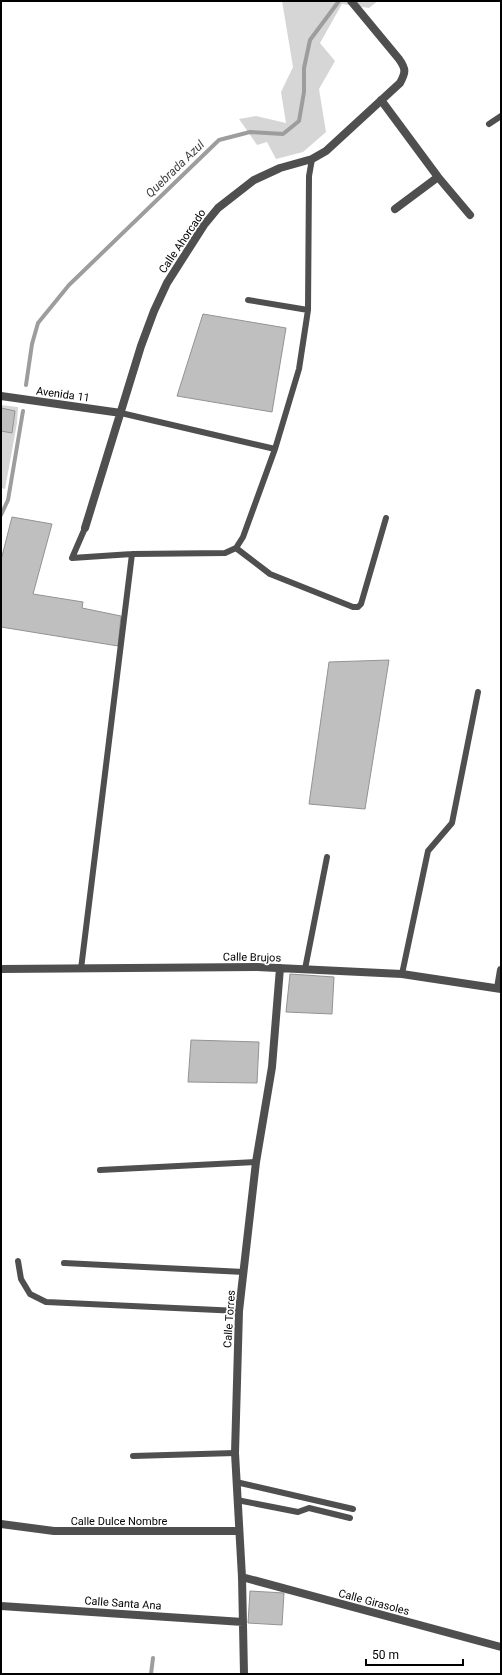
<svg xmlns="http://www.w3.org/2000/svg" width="502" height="1675" viewBox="0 0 502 1675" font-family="Roboto,sans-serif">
<rect width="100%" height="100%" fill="#fff"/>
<path fill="#d6d6d6" d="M 282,1 L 378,1 L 369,8 L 342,4 L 320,43 L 335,61 L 319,89 L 326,132 L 303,152 L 276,159 L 267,142 L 257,145 L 239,119 L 256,116 L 286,123 L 281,92 L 293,67 Z
M 1,405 L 18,407 L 17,423 L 5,489 L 1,488 Z"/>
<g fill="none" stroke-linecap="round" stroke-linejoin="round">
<path stroke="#9d9d9d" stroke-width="4" d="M 26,385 L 32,344 L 38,323 L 69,285 L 219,140 L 250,132 L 283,134 L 299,121 L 304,92 L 304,68 L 310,40 L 339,1
M 1,515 L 8,500 L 23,411
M 151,1674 L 153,1658"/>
</g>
<path fill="#bfbfbf" stroke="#939393" d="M 203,314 L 286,328 L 272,412 L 177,396 Z
M 1,408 L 15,411 L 12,433 L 1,431 Z
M 12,517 L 52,524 L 33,594 L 83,602 L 82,608 L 121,616 L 118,646 L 1,627 L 1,560 Z
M 389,660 L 365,809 L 309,804 L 329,662 Z
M 290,974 L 334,977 L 332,1014 L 286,1012 Z
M 191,1040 L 259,1042 L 257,1083 L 188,1082 Z
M 250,1591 L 284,1593 L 282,1625 L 248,1623 Z"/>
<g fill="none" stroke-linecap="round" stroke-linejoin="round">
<path stroke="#4f4f4f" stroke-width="6" d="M 489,124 L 501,116
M 248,300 L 308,310
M 121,413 L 275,449
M 85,528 L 72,558 L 132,554 L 225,553 L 236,548 L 243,537 L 275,449 L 299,369 L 308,310 L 309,176 L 312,159
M 236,548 L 270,574 L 353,607 L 358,607 L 361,604 L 386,518
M 81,969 L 132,554
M 305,969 L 327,857
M 402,974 L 428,851 L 452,823 L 478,692
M 100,1170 L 256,1162
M 18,1261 L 21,1279 L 30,1294 L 46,1302 L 239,1311
M 64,1263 L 244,1272
M 133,1456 L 235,1453
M 236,1482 L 353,1509
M 237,1500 L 298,1512 L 309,1508 L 350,1518"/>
<path stroke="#4f4f4f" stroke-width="8" d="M 381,100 L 438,177 L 470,215
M 395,209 L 438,177
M 1,396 L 121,413
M 85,528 L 141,346 L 154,311 L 167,283 L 204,225 L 218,208 L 254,180 L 280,168 L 312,159 L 326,151 L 400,83 C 406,72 406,69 399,59 L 351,1
M 1,969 L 257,967 L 402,974 L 501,989
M 498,988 L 501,970
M 1,1524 L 54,1531 L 238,1531
M 242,1577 L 501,1647
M 1,1606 L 243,1622
M 244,1674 L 242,1577 L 235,1453 L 239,1311 L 256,1162 L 272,1067 L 280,968"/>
</g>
<g text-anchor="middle" stroke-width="3.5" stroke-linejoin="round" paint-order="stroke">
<g font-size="11" fill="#000" stroke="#fff">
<text transform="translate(182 241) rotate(-56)" y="4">Calle Ahorcado</text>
<text transform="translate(63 394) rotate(8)" y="4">Avenida 11</text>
<text transform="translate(252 957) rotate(1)" y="4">Calle Brujos</text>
<text transform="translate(229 1319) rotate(-86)" y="4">Calle Torres</text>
<text x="119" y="1525">Calle Dulce Nombre</text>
<text transform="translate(374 1602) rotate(15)" y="4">Calle Girasoles</text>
<text transform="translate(123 1603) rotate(4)" y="4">Calle Santa Ana</text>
</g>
<g font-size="12" font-style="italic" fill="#3e3e3e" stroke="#fff">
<text transform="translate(175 169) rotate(-44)" y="4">Quebrada Azul</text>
</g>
</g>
<rect width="502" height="1675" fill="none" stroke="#000000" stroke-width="4"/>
<path d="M366 1659v6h97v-6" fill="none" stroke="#000000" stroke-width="2"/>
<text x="372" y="1659" font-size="12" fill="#000000" stroke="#ffffff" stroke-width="3" paint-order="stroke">50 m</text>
</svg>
